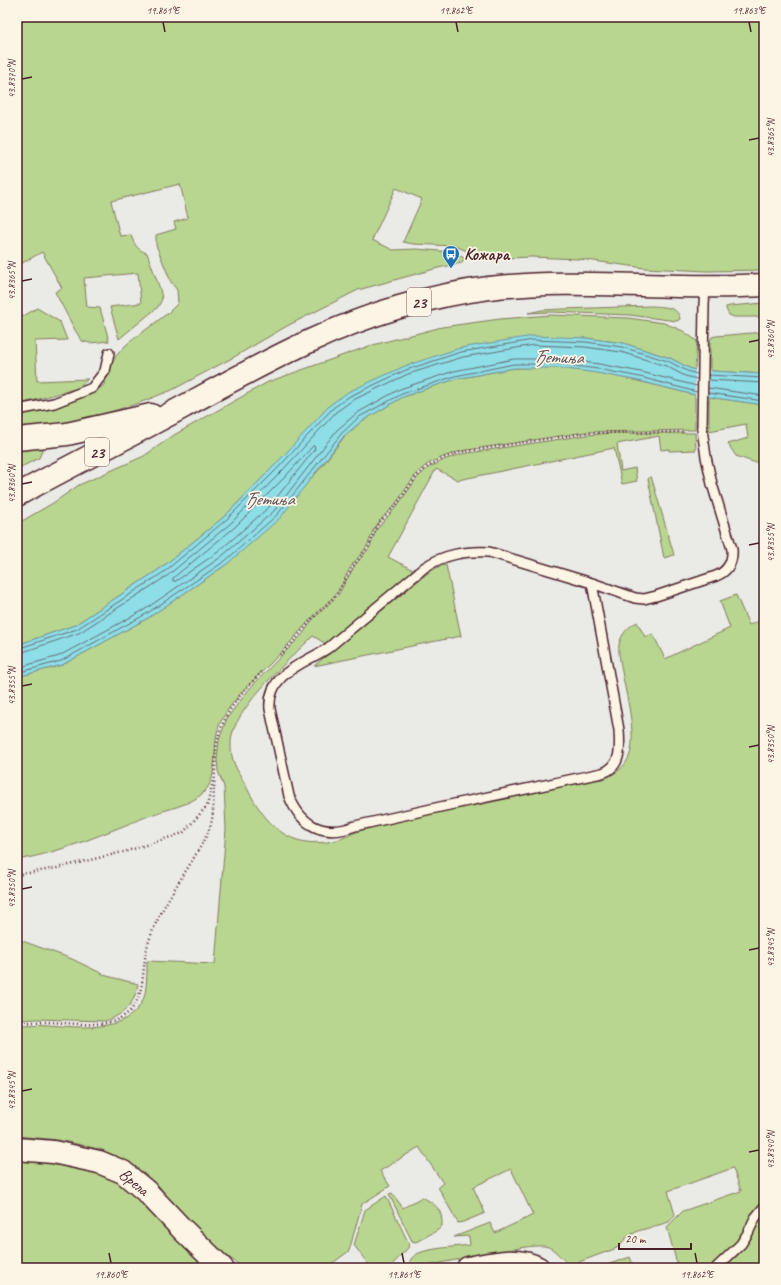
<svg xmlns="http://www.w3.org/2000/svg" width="781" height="1285" viewBox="0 0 781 1285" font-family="Caveat,sans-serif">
<rect width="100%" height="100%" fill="#eaeae6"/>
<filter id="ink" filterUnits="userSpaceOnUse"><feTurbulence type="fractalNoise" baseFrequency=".025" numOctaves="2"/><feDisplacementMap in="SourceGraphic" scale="8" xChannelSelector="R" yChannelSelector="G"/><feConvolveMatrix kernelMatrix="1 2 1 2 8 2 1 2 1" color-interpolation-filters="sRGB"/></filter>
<g filter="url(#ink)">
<path fill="#b8d68f" stroke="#817a5d" d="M 17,17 L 764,17 L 764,270 L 707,271 L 645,268 L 579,259 L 531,257 L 486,259 L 455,246 L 413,244 L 403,242 L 422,199 L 396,188 L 372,240 L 393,250 L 416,249 L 452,252 L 464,258 L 462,263 L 438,268 L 358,290 L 287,326 L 234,357 L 172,390 L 139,403 L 94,417 L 40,428 L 17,430 L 17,414 L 68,403 L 90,395 L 104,385 L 115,357 L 127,344 L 168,313 L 178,303 L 177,290 L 171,282 L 156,245 L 156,235 L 176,229 L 174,222 L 188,218 L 180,184 L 111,201 L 120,236 L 131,235 C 134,244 137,250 147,253 L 160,289 L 162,299 L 158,307 L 119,339 L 110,307 L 141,303 L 138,273 L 84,278 L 87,307 L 100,308 L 109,341 L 90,343 L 82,341 L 75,330 L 55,292 L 62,288 L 42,252 L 17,266 Z
M 764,303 L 764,317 L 734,317 L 729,315 L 726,309 L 726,307 L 730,306 Z
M 652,306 C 663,307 678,306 680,319 L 677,321 L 629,315 L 551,312 L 528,313 L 542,310 L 563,309 Z
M 37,308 L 60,322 L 67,340 L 35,341 L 37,381 L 88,379 L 78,388 L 17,405 L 17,320 Z
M 550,315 L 628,318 L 664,323 L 683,331 L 697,341 L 695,370 L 689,368 L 670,358 L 623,343 L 586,338 L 460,348 L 274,466 L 225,516 L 161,568 L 75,625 L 17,645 L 17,524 L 53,503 L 79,485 L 144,456 L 174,435 L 268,382 L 369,346 L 442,327 L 500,319 Z
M 764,332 L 764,374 L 710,371 L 710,341 L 712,337 L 716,336 Z
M 514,368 C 529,368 545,367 560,368 C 606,372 651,384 695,395 L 695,430 L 586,432 L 461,451 C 449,455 435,459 425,466 C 411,477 404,494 393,507 C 387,514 379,520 374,529 C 371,534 370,541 367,546 C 363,553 357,558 353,564 C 346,573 343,586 335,595 C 327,604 318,611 310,620 C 297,634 285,649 271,663 C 252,682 234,697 221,721 C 210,742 221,775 204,792 C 192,805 167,809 151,815 C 107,832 64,852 17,860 L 17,677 L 62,665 L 148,618 L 227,564 L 318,471 L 344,437 L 362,421 L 403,397 L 431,387 L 456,379 Z
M 709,397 L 764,405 L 764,462 L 753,462 L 736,456 L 728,444 L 748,438 L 746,424 L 709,431 Z
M 613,433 L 695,433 L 696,450 L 669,451 L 669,449 L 661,450 L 659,436 L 617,444 L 621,471 L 635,468 L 637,481 L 622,484 L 614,448 L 458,480 L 436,469 L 388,557 L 413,570 L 326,644 L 313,636 C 291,658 231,711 231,742 C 230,761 237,769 245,784 C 256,807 274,835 301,841 C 314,844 330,843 343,838 C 348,836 353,833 359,831 C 386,823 414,817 441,811 C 495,798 548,789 602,779 C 633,768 634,749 631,720 C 629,704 625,688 622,672 C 621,663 618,654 619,645 C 621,634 628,627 637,622 L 645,637 L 653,634 L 665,659 L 730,628 L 720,601 L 736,595 L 749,625 L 764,619 L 764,1201 L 753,1215 L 737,1243 L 710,1268 L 664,1268 L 677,1264 L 667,1227 L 683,1211 L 741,1191 L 733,1168 L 668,1191 L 675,1215 L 669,1222 L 638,1231 L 627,1237 L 617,1248 L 571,1265 C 564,1264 556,1247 544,1246 C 533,1245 515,1249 504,1251 C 475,1256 445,1262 416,1268 L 411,1267 L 409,1264 C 410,1261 411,1258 414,1256 C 423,1248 457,1247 470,1245 L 469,1236 L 454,1237 L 490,1223 L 495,1233 L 533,1215 L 511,1169 L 473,1187 L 485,1213 L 463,1222 L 458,1223 L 438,1187 L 443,1183 L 419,1147 L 380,1171 L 390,1186 L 362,1204 L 349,1251 L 326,1268 L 244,1268 L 220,1251 L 170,1200 L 159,1186 L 132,1164 L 116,1156 L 99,1149 L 59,1140 L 17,1136 L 17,1025 C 27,1025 38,1024 48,1025 C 78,1027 127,1034 143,1000 C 147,991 147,971 147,961 L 215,964 L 226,829 L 224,787 L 218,771 L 217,759 L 219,740 L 227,718 L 250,688 L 290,647 L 302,635 L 313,619 L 338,595 L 355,565 L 370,547 L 376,530 L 397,506 L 417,478 L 428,468 L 446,459 L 462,454 L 587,435 Z
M 41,446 L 42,451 L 39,458 L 17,469 L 17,447 Z
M 651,476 L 674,555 L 664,558 L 648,479 Z
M 446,565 L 461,636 L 314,666 L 429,572 L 440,566 Z
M 17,939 L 72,959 L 107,976 L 138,984 C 134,1005 125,1014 105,1021 L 37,1019 L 17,1020 Z
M 17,1160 L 51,1163 L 96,1173 L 117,1182 L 141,1201 L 173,1236 L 206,1268 L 17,1268 Z
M 392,1193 L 403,1208 L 422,1197 C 435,1204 443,1209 442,1226 L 438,1230 L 416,1242 L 412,1241 L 389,1194 Z
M 386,1196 L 409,1244 L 408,1248 L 389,1268 L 363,1268 L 368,1264 L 354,1245 L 365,1210 Z
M 758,1220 L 764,1226 L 764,1268 L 722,1268 L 738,1255 L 747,1243 Z
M 630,1257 L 634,1268 L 598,1268 Z"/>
<path fill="#8ddee7" stroke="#72929c" d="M 533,336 L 586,338 L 623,343 L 670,358 L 689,368 L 695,370 L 764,374 L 764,405 L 695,395 L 639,381 L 597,373 L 559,368 L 514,368 L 456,379 L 431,387 L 403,397 L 362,421 L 344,436 L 280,518 L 227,564 L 148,618 L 62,665 L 17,677 L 17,645 L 75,625 L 161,568 L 225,516 L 274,466 L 330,405 L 348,392 L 405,366 L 460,348 Z"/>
<path fill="#eaeae6" d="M 695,368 L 710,369 L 709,399 L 695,397 Z"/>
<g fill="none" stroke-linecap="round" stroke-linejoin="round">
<path stroke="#656b76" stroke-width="1" d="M 708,375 L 764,378
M 708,380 L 764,383
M 708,388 L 764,396
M 708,393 L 764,401
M 314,446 L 315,449 L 269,507 L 218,552 L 176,581 L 173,581 L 173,578 L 235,527 L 285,477 L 312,447 Z
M 17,649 L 77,629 L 164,572 L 227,519 L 277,469 L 333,408 L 350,396 L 406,370 L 461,352 L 533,340 L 586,342 L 622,347 L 668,361 L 687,371 L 697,374
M 17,654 L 79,633 L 167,576 L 231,523 L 281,472 L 336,412 L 353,400 L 408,374 L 463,357 L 534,345 L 585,347 L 621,352 L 666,366 L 685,376 L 697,379
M 17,668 L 59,656 L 144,610 L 221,557 L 274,511 L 337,430 L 357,413 L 400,389 L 454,371 L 514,359 L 560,359 L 599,364 L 641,372 L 697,386
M 17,673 L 61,661 L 146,614 L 225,561 L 277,515 L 341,434 L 359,417 L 402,394 L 455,376 L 514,364 L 559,364 L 598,369 L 640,377 L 697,392"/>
<defs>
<path id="service" d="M 17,410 L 54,403 L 92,388 L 105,371 L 109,353
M 592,583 L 619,730 C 620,747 622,767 602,773 L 440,807 L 355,826 C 324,838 301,826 289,796 L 270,709 C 267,673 304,664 328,648 L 425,567 C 445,554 465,551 489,552 L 592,583 L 635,598 L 644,599 L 656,596 L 716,576 C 728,571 733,562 732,549 L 712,484 L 706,457 L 702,429 L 704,305 L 705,287
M 716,1268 L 741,1244 L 748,1233 L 755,1218 L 764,1207"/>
<g id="tertiary">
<path id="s1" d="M 17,1149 L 53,1152 L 99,1162 L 123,1172 L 147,1192 L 182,1229 L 222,1268"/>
<path d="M 468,1268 C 490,1264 518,1256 538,1268"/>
</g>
<path id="primary" d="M 17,439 L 67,434 L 151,415
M 17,495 C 72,465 128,437 183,407 C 225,384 266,361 310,341 C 366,315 427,296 489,288 C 580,277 672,291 764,285"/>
</defs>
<use href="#service" stroke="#4a1f2b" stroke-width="12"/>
<use href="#tertiary" stroke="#4a1f2b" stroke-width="25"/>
<use href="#primary" stroke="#4a1f2b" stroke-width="25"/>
<path stroke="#4a1f2b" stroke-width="2.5" stroke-dasharray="1 3" stroke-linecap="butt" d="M 280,655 L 294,641 L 312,619 L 337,594 L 354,565 L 369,546 L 375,530 L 379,523 L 396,505 L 416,477 L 427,467 L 446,457 L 461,452 L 586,433 L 685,432
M 17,875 L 57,868 L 127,851 L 183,833 L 207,806 L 213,781
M 17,1023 C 26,1022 35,1022 44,1022 C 65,1022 97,1028 116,1020 C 150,1006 139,969 149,941 C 158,913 176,887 192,861 C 199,849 207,837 211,824 C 214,812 213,799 214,788 C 215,773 215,757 217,742 C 222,715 242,691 262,672"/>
<use href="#service" stroke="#fcf5e5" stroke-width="9"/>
<use href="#tertiary" stroke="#fcf5e5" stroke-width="22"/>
<use href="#primary" stroke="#fcf5e5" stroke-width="22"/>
</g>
</g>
<path fill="none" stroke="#4a1f2b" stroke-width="1.5" d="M 163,22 L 165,32M 456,22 L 458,32M 749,22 L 751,32M 22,79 L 32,77M 749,140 L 759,138M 22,281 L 32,279M 749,342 L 759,340M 22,484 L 32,482M 749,545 L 759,543M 22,686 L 32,684M 749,747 L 759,745M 22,889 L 32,887M 749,950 L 759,948M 22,1091 L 32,1089M 749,1152 L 759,1150M 109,1253 L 111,1263M 402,1253 L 404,1263M 695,1253 L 697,1263"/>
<defs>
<symbol id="bus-pin" viewBox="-11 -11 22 30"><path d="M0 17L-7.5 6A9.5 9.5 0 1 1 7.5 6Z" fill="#1f6fb2" stroke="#fcf5e5"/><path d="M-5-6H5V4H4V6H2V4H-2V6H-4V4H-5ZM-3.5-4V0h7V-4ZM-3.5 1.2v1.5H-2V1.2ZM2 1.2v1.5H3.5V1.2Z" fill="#fff"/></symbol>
</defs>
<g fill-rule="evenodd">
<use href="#bus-pin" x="441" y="244" width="20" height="27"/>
</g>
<g text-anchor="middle" stroke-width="3.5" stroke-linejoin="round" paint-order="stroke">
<g fill="#fcf5e5" stroke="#7f5f63" stroke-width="1">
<rect x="407" y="288" width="24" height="28" rx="3"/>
<rect x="85" y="438" width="24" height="28" rx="3"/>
</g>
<g font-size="16" font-weight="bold" fill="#4a1f2b">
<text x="419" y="308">23</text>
<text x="97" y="458">23</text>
</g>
<g font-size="17" font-weight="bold" fill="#4a1f2b" stroke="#fcf5e5" text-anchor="start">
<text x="464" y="260">Кожара</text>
</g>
<g font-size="17" fill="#4a1f2b" stroke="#fcf5e5">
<text dy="6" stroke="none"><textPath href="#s1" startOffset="124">Врела</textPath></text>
</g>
<g font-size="18" font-style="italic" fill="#5b4f5a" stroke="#fcf5e5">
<text transform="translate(558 357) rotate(1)" y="6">Ђетиња</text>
<text x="269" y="505">Ђетиња</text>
</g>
</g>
<rect width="781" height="1285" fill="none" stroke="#fcf5e5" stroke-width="44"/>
<path d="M619 1243v6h72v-6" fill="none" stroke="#4a1f2b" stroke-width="2"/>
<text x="625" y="1243" font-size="12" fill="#4a1f2b" stroke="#fcf5e5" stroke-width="3" paint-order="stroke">20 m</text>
<rect x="22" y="22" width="737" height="1241" fill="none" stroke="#4a1f2b" stroke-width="1.5"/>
<g font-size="10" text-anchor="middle" fill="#4a1f2b">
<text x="163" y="14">19.861°E</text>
<text x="456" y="14">19.862°E</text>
<text x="749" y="14">19.863°E</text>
<text transform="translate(11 79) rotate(-90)" y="4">43.8370°N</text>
<text transform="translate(770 138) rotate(-90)" y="4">43.8365°N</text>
<text transform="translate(11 281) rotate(-90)" y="4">43.8365°N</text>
<text transform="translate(770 340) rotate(-90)" y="4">43.8360°N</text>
<text transform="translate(11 484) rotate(-90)" y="4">43.8360°N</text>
<text transform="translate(770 543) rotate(-90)" y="4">43.8355°N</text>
<text transform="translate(11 686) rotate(-90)" y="4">43.8355°N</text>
<text transform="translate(770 745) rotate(-90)" y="4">43.8350°N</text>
<text transform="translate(11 889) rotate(-90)" y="4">43.8350°N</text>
<text transform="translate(770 948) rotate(-90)" y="4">43.8345°N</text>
<text transform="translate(11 1091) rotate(-90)" y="4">43.8345°N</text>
<text transform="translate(770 1150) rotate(-90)" y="4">43.8340°N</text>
<text x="111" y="1278">19.860°E</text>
<text x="404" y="1278">19.861°E</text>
<text x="697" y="1278">19.862°E</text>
</g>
</svg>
